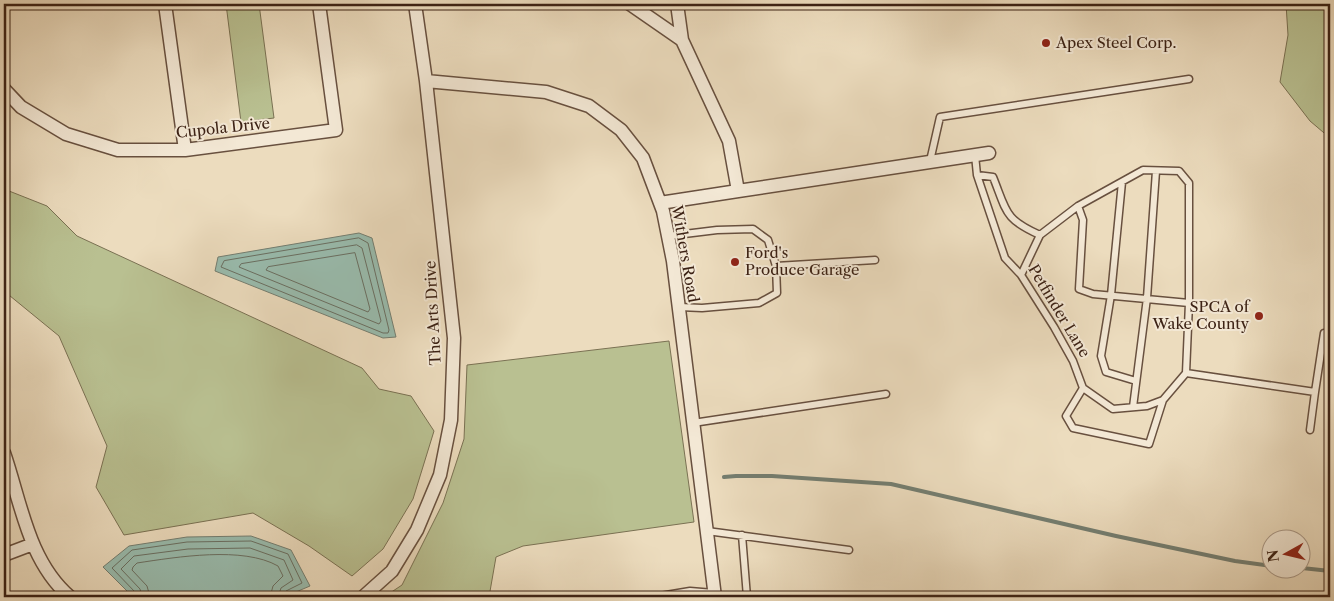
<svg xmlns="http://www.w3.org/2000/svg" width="1334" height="601" viewBox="0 0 1334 601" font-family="'Libre Caslon Text',serif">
<rect width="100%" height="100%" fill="#ecdcbe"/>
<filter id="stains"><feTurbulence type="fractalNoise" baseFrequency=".004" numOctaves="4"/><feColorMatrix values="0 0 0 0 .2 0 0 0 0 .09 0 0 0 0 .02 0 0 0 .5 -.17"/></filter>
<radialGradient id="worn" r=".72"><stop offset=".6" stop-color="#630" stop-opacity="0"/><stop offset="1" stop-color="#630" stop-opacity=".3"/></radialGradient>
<path fill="#b9c091" stroke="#7a7153" d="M 226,4 L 259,4 L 274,118 L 241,122 Z
M 1286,4 L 1330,4 L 1330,138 L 1310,121 L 1280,82 L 1288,35 Z
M 4,189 L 47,206 L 77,236 L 362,368 L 379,389 L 411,396 L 434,431 L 413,499 L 383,549 L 352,576 L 309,546 L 253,513 L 124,535 L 96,487 L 107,446 L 59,336 L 4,291 Z
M 669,341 L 694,522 L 523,546 L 496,557 L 489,597 L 384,597 L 402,585 L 443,503 L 464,439 L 467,365 Z"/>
<path fill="#99bcae" stroke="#747e71" d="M 359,233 L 372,238 L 396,337 L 383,338 L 215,271 L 218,257 Z
M 251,536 L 291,550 L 310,586 L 284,597 L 133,597 L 103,567 L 129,546 L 187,537 Z"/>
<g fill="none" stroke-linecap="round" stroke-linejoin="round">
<path stroke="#6a6f62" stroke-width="1" d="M 359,238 L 368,243 L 389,330 L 388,333 L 383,333 L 221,267 L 224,261 Z
M 357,245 L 362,248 L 381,321 L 379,324 L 239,267 L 241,264 Z
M 355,253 L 370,309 L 368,312 L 266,270 L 268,267 Z
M 136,597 L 135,592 L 112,568 L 132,550 L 187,542 L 251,541 L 288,554 L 302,583 L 286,591 L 284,597
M 142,597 L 140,589 L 121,569 L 134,556 L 188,549 L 250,548 L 284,560 L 293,580 L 281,588 L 278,597
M 150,597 L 147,586 L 132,570 L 133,567 L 137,563 C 177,557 243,546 278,566 L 283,576 L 273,586 L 270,597"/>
<path stroke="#747e71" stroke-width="4" d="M 724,477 L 736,476 L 772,476 L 891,484 L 1116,536 L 1235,561 L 1272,566
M 1302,568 L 1330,571"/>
<defs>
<path id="lane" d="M 975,155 L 977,175 L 1005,258 L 1021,275 L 1054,327 L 1073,361 L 1083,388 L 1113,409 L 1147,406 L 1163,400 L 1186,373 L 1189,303 L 1093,294 L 1079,289 L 1083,220 L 1078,206 L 1143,170 L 1179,171 L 1189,183 L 1189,303
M 930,161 L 940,117 L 1189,79
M 977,175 L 993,177 C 1007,212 1004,219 1040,235
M 1122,182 L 1111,295 L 1101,356 L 1106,372 L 1136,381
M 668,236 L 717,230 L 753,229 L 768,240 L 776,266 L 777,293 L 759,303 L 702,308 L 679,307
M 776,266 L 875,260
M 1021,275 L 1040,235 L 1078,206
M 1186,373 L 1315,392 L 1324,333
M 1083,388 L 1066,416 L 1073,428 L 1149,444 L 1163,400
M 1133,407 L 1147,298 L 1156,171
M 693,423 L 886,394
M 1310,430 L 1315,392
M 707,531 L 849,550
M 742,535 L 747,597
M 654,597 L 690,591 L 714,593"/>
<path id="street" d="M 165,4 L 185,150
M 630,4 L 682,40
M 426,81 L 546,92 L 589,106 L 621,130 L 643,158 L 663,211 L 673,261 L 715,597
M 4,89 L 21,107 L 66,134 L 118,150 L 185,150 L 336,130 L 319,4
M 738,191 L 989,153
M 660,203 L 738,191 L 729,141 L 682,40 L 677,4
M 4,453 C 21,502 28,561 70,597
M 4,555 L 33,544
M 363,597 L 392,571 L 417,530 L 440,475 L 451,420 L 454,338 L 426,81 L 415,4"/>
</defs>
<use href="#lane" stroke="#68503f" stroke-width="9"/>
<use href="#street" stroke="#68503f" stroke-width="15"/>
<use href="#lane" stroke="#f3e8d5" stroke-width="6"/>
<use href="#street" stroke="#f3e8d5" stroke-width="12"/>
</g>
<g fill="#8f2418" stroke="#f3e8d5" stroke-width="2">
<circle cx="1046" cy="43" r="5"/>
<circle cx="735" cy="262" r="5"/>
<circle cx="1259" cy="316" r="5"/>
</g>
<g text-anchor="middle" stroke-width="4" stroke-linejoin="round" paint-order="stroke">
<g font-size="15" fill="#3c2215" stroke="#f3e8d5" text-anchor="start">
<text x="1056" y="48">Apex Steel Corp.</text>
<text x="745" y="258">Ford's<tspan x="745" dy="17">Produce Garage</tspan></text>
<text x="1249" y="312" text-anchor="end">SPCA of<tspan x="1249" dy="17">Wake County</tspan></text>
</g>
<g font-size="15" fill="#3c2215" stroke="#f3e8d5">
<text transform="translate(223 128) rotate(-6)" y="5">Cupola Drive</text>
<text transform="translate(685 254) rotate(80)" y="5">Withers Road</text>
<text transform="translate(1059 311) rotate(59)" y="5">Petfinder Lane</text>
<text transform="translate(433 313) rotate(-93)" y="5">The Arts Drive</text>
</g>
</g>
<rect width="1334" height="601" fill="none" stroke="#ecdcbe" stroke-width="20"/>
<rect x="5" y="5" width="1324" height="591" fill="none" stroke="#3c2215" stroke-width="2.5"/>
<rect x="10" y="10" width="1314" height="581" fill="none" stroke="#3c2215"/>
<g transform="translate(1286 554) rotate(262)"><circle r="24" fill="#f3e8d5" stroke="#aa9988"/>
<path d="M0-4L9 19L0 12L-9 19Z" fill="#8f2418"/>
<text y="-8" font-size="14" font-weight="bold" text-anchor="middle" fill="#3c2215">N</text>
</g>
<rect width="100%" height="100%" filter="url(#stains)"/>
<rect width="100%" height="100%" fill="url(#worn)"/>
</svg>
